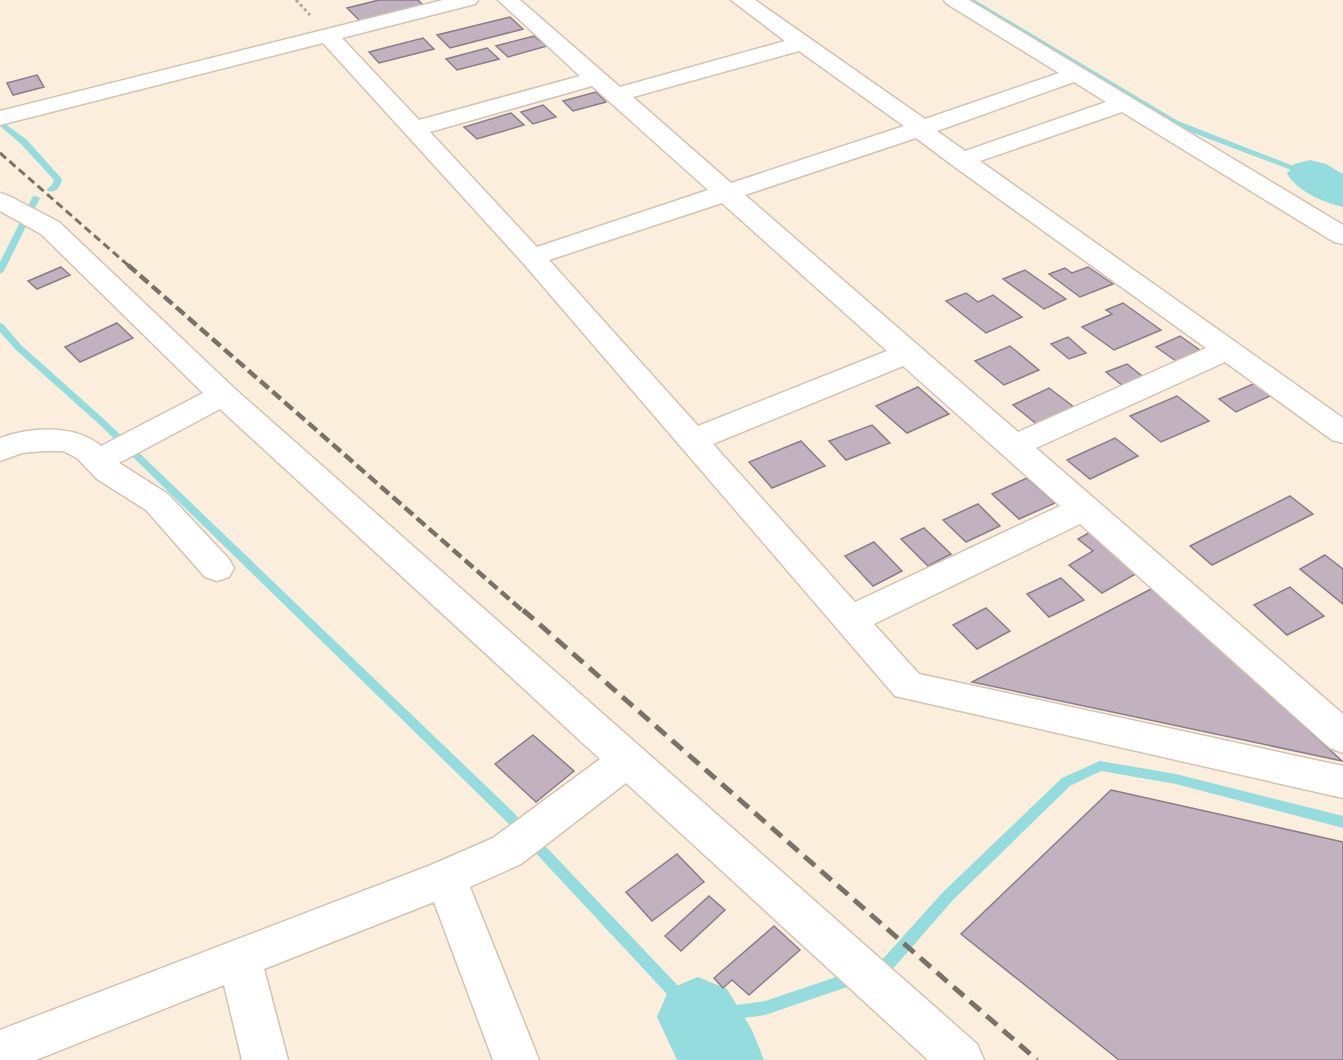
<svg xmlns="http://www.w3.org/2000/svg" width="1343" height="1060" viewBox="0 0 1343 1060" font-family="'Zilla Slab',serif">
<rect width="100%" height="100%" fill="#fbeedc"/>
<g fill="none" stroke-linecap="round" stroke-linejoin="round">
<path fill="#95dcde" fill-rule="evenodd" d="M 967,0 L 975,0 L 1178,121 L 1314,174 L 1313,176 L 1307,176 L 1172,125 Z
M 0,120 L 27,140 L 61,178 L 62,180 C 60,187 56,193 48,191 L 47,189 L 52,185 L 54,180 L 21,144 L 0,126 Z
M 33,196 L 36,196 L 40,198 L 4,271 L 0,274 L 0,262 Z
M 0,323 L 3,324 L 21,345 L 106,421 L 512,811 L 701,1010 L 765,1001 L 854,971 L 859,973 L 861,978 L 859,983 L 765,1015 L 698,1024 L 693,1022 L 504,819 L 100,425 L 15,349 L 0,332 Z
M 1100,761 L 1176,774 L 1343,816 L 1343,828 L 1176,784 L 1101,771 L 1070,786 L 953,900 L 891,971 L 877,976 L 872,975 L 870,970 L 872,965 L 881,961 L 943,892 L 1062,778 Z"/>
<path fill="#95dcde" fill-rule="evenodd" d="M 1310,160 L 1326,164 L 1343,174 L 1343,207 C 1322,202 1299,192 1287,174 L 1294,164 Z
M 698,977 L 727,989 L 752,1030 L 764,1060 L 677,1060 L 657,1017 L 669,989 Z"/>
</g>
<path fill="#c2b1bf" stroke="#8b7c89" stroke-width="1.5" d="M 379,0 L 418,0 L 424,6 L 361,22 L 347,8 Z
M 510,17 L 523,29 L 450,48 L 437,35 Z
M 534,36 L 547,46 L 508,57 L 496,46 Z
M 423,38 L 434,49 L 379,63 L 369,52 Z
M 487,48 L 499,59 L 457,70 L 446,59 Z
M 37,75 L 44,87 L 13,95 L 7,83 Z
M 596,92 L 606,102 L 573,111 L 563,101 Z
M 543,105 L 556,117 L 533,124 L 521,112 Z
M 511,113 L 524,125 L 477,139 L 464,127 Z
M 61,267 L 70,275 L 37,289 L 28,281 Z
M 1088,267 L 1113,284 L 1080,297 L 1049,274 L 1065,268 L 1072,273 Z
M 1025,270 L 1066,299 L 1044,309 L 1003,279 Z
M 966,293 L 978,302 L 993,295 L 1022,317 L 986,333 L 946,301 Z
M 1123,303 L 1161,330 L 1114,350 L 1082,327 L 1112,314 L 1106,310 Z
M 117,323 L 133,338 L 80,362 L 65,347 Z
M 1180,336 L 1200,350 L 1176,361 L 1156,347 Z
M 1068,337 L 1086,353 L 1069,359 L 1051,344 Z
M 1010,346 L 1039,370 L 1004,385 L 975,361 Z
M 1127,364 L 1146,379 L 1124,387 L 1106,372 Z
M 1255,383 L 1272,395 L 1236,412 L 1219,399 Z
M 918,387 L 949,414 L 907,433 L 876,406 Z
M 1049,388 L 1074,407 L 1038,425 L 1013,405 Z
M 1177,396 L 1209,421 L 1161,442 L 1130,416 Z
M 872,425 L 890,443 L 846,460 L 829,441 Z
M 1115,438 L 1138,456 L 1090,479 L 1067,460 Z
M 801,441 L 825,466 L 772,488 L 749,462 Z
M 1027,478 L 1055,503 L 1019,519 L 992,494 Z
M 1290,496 L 1313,514 L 1212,565 L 1190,546 Z
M 978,504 L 1000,526 L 966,542 L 943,520 Z
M 924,528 L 951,554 L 928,566 L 901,539 Z
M 1092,531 L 1141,571 L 1102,593 L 1069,565 L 1093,551 L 1078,539 Z
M 874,542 L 902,571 L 873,586 L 845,556 Z
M 1325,555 L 1343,569 L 1343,604 L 1300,569 Z
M 1061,578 L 1084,600 L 1049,617 L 1027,594 Z
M 1155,587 L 1342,761 L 972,682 Z
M 1290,587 L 1324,616 L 1287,635 L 1254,605 Z
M 986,608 L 1010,631 L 977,649 L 953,625 Z
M 533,735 L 574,771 L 536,802 L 495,764 Z
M 1111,790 L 1343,842 L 1343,1060 L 1119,1060 L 961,934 Z
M 677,854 L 704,882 L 652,921 L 626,892 Z
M 709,896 L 725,910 L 681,951 L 665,936 Z
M 774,926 L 800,950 L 749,995 L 732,980 L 723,988 L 714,978 Z"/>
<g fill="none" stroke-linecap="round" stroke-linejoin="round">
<defs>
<path id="minor" d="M 443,0 L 478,0 L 475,4 L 342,38 L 419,120 L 580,76 L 498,0 L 520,0 L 620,87 L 785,41 L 731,0 L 755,0 L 925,119 L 1059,73 L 947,4 L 944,0 L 969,0 L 1343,225 L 1343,244 L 1334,242 L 1122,112 L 980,161 L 1343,418 L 1343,443 L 1332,440 L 1225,362 L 1036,448 L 1343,714 L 1343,753 L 1330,748 L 1080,524 L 874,624 L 919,674 L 1343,766 L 1343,798 L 895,696 L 523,263 L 323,43 L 0,125 L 0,111 ZM 799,51 L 904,126 L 731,183 L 633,97 ZM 1074,82 L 1106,102 L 965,151 L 937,131 ZM 592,86 L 708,190 L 537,247 L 430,132 ZM 916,138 L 952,165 L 1206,348 L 1018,432 L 745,195 ZM 722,203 L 887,351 L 698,426 L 549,260 ZM 903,366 L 1060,506 L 855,602 L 713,444 Z
M 0,193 L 9,196 L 59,222 L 234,388 L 977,1044 L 984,1060 L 928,1060 L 626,783 L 521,864 L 470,887 L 539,1060 L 493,1060 L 434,902 L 264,969 L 288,1060 L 242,1060 L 224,985 L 36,1060 L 0,1060 L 0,1030 L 431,865 L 493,838 L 600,759 L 220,409 L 119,463 L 168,494 L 229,559 L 234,568 L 229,577 L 217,581 L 205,577 L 146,510 L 97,479 L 77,458 L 63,451 L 44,451 L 22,453 L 0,461 L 0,438 C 31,427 75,424 101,446 L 203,393 L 41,234 L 0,211 Z"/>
</defs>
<use href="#minor" stroke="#d1c4b2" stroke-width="3"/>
<path stroke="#b2a89a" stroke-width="3" stroke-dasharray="3 3" stroke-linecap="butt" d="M 296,0 L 310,15"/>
<use href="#minor" fill="#fff" fill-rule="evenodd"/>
<path stroke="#7a7268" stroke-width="3" stroke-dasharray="8 4.5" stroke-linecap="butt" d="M 0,153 L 129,266"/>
<path stroke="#7a7268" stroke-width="4.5" stroke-dasharray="11 5" stroke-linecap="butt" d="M 128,265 L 524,612"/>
<path stroke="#7a7268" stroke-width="5" stroke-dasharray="14 8" stroke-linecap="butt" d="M 523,610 L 1037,1060"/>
</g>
</svg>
